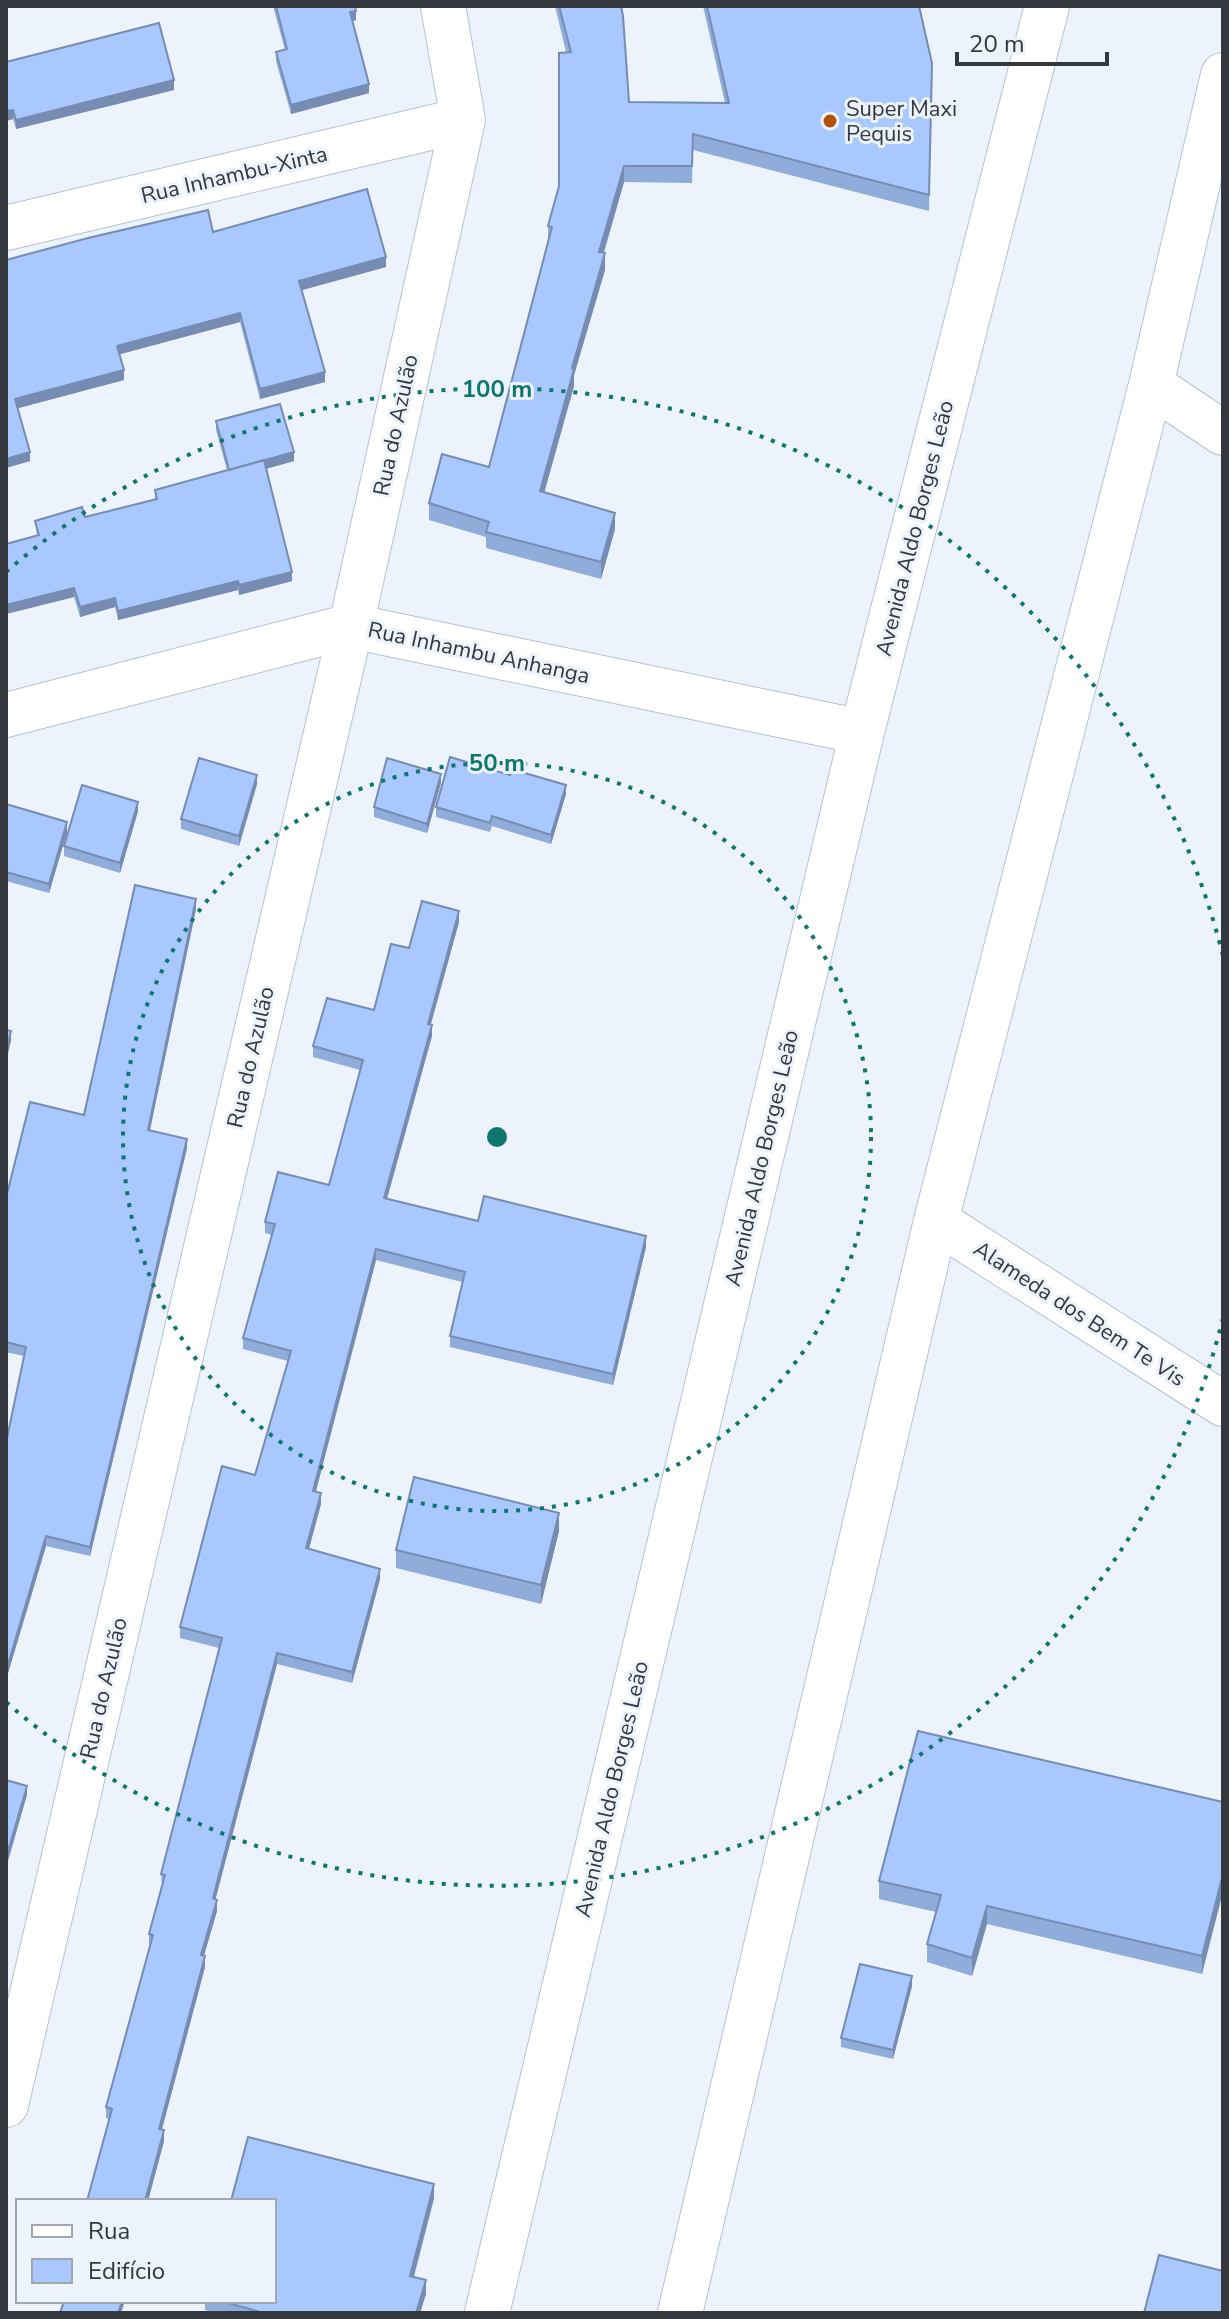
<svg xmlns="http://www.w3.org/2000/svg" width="1229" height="2319" viewBox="0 0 1229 2319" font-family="'Nunito Sans',sans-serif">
<rect width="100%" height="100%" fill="#ecf3fd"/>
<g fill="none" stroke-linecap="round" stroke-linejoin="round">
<defs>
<path id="minor" d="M 6,228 L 463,120
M 1151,385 L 1223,433
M 6,715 L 351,626 L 862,732
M 936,1221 L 1223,1404
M 6,2105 L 351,626 L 463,120 L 443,6
M 487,2313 L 862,732 L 1047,6
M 680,2313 L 936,1221 L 1151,385 L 1223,75"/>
</defs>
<use href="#minor" stroke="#b7c1d2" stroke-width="46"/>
<use href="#minor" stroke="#fff" stroke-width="44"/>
</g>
<path fill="#90acda" d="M 273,6 L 355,6 L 356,20 L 352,21 L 369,93 L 291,114 L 276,61 L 276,52 L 285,50 Z
M 555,6 L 621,6 L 629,102 L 725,103 L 703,6 L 919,6 L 932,63 L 929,211 L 693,150 L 692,183 L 624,182 L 604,253 L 605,270 L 574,375 L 574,386 L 544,492 L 615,529 L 601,579 L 486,548 L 486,537 L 429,520 L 429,503 L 489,467 L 548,242 L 548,226 L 559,186 L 566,52 Z
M 6,62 L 174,90 L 16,129 L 13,119 L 6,121 Z
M 213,232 L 386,267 L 301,290 L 325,382 L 260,399 L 240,322 L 120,354 L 124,380 L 18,408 L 30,461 L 6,468 L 6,260 Z
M 216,421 L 294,461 L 266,469 L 292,581 L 239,595 L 238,590 L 118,620 L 115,607 L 80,617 L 74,597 L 6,614 L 6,544 L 37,536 L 35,521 L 85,517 L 155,499 L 155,490 L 227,470 L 216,430 Z
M 510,775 L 566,794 L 551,844 L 492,826 L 490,832 L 436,817 L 436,807 Z
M 441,783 L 427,833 L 374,817 L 374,807 Z
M 257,784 L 239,846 L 181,829 L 181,819 Z
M 6,804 L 67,832 L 49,893 L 6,881 Z
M 138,811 L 120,873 L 64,856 L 64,846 Z
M 196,909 L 150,1130 L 187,1148 L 90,1556 L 46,1546 L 6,1680 L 6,1443 L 24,1356 L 6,1352 L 6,1198 L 84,1115 Z
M 459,922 L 431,1024 L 432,1036 L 387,1199 L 478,1221 L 646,1247 L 613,1385 L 450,1347 L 450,1336 L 462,1282 L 376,1260 L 316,1491 L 321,1504 L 309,1549 L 380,1579 L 352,1683 L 277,1664 L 215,1899 L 217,1911 L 204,1955 L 205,1967 L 162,2129 L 164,2141 L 148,2201 L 87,2201 L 109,2119 L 106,2118 L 106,2107 L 150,1945 L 149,1945 L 149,1934 L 162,1885 L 161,1874 L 219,1648 L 180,1638 L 180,1627 L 255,1475 L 288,1361 L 243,1349 L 243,1338 L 272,1235 L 265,1233 L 265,1222 L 329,1185 L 360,1070 L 313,1057 L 313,1046 L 374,1010 L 409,948 Z
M 559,1531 L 541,1604 L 396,1568 L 396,1550 Z
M 1223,1802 L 1202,1974 L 987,1924 L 972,1976 L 927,1962 L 927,1944 L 936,1912 L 879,1899 L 879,1881 Z
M 912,1986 L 893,2059 L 841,2047 L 841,2038 Z
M 434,2198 L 414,2277 L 426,2294 L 420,2313 L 214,2313 L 205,2310 L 205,2301 L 274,2301 Z"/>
<path fill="#768cb2" d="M 356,11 L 356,20 L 350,22 L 350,12 Z
M 174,80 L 174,90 L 16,129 L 16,120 Z
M 369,84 L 369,93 L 291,114 L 291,105 Z
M 13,110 L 13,119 L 6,121 L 6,111 Z
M 624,166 L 624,182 L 599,268 L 599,252 Z
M 605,253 L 605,270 L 574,375 L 574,386 L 540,508 L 540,491 L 572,368 Z
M 386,257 L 386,267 L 299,291 L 299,281 Z
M 240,313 L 240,322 L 117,355 L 117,346 Z
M 124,370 L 124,380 L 15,409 L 15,399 Z
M 325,372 L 325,382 L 260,399 L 260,389 Z
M 30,452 L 30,461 L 6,468 L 6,459 Z
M 294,452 L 294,461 L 229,479 L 229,470 Z
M 615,513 L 615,529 L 601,579 L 601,562 Z
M 292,572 L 292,581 L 239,595 L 239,585 Z
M 238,581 L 238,590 L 118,620 L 118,611 Z
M 74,588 L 74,597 L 6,614 L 6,605 Z
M 115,598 L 115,607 L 80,617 L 80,607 Z
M 441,774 L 441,783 L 427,833 L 427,824 Z
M 257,775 L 257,784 L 239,846 L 239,836 Z
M 566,785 L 566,794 L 551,844 L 551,835 Z
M 138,802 L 138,811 L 120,873 L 120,863 Z
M 67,822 L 67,832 L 49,893 L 49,884 Z
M 196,899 L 196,909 L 148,1139 L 148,1130 Z
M 459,911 L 459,922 L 428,1034 L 428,1024 Z
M 432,1025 L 432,1036 L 384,1209 L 384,1198 Z
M 11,1031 L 11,1041 L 6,1062 L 6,1052 Z
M 187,1139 L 187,1148 L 90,1556 L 90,1547 Z
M 646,1236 L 646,1247 L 613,1385 L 613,1374 Z
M 376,1249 L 376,1260 L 313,1502 L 313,1491 Z
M 321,1493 L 321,1504 L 306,1559 L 306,1548 Z
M 559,1513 L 559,1531 L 541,1604 L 541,1585 Z
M 46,1536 L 46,1546 L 6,1680 L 6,1671 Z
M 380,1569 L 380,1579 L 352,1683 L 352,1672 Z
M 277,1653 L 277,1664 L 213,1909 L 213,1898 Z
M 27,1786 L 27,1795 L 6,1868 L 6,1858 Z
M 1223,1874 L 1223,1892 L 1202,1974 L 1202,1956 Z
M 217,1900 L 217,1911 L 201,1966 L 201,1955 Z
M 987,1906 L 987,1924 L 972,1976 L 972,1958 Z
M 205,1956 L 205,1967 L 159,2140 L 159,2129 Z
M 912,1976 L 912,1986 L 893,2059 L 893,2050 Z
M 164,2130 L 164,2141 L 148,2201 L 145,2201 Z
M 434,2184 L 434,2198 L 410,2290 L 410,2276 Z
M 426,2280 L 426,2294 L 420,2313 L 416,2313 Z
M 122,2301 L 125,2301 L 121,2313 L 118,2313 Z"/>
<path fill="#a8c8fe" stroke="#768cb2" stroke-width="2" d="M 276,6 L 355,6 L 356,11 L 350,12 L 369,84 L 291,105 L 276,52 L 287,49 Z
M 559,6 L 621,6 L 623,16 L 629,102 L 729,103 L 707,6 L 919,6 L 932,63 L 929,195 L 693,134 L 692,166 L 624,166 L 599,252 L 605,253 L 572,368 L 574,369 L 540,491 L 615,513 L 601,562 L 486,532 L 489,522 L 429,503 L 442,454 L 489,467 L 552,227 L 548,226 L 559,186 L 559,53 L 571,52 Z
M 159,23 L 174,80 L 16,120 L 13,110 L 6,111 L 6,62 Z
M 367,189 L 386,257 L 299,281 L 325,372 L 260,389 L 240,313 L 117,346 L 124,370 L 15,399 L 30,452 L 6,459 L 6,260 L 88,238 L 208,210 L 213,232 Z
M 280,404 L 294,452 L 229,470 L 216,421 Z
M 264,460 L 292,572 L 239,585 L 238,581 L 118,611 L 115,598 L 80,607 L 74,588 L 6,605 L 6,544 L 39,535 L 35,521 L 82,507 L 85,517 L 157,499 L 155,490 Z
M 450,757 L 510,775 L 511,769 L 566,785 L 551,835 L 492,816 L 490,823 L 436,807 Z
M 199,758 L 257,775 L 239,836 L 181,819 Z
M 387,758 L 441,774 L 427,824 L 374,807 Z
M 82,785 L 138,802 L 120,863 L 64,846 Z
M 6,804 L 67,822 L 49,884 L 6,872 Z
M 135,885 L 196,899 L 148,1130 L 187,1139 L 90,1547 L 46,1536 L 6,1671 L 6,1443 L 26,1347 L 6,1342 L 6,1198 L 30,1102 L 84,1115 Z
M 422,901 L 459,911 L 428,1024 L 432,1025 L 384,1198 L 478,1221 L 484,1196 L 646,1236 L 613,1374 L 450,1336 L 465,1272 L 376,1249 L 313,1491 L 321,1493 L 306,1548 L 380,1569 L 352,1672 L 277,1653 L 213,1898 L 217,1900 L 201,1955 L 205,1956 L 159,2129 L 164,2130 L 145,2201 L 87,2201 L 112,2109 L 106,2107 L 153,1935 L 149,1934 L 165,1875 L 161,1874 L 222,1638 L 180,1627 L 222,1466 L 255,1475 L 291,1351 L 243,1338 L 275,1224 L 265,1222 L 278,1172 L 329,1185 L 363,1060 L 313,1046 L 327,998 L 374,1010 L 391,944 L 409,948 Z
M 6,1030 L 11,1031 L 6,1052 Z
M 414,1477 L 559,1513 L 541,1585 L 396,1550 Z
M 918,1731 L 1223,1802 L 1223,1874 L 1202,1956 L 987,1906 L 972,1958 L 927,1944 L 941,1895 L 879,1881 Z
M 6,1780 L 27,1786 L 6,1858 Z
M 860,1964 L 912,1976 L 893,2050 L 841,2038 Z
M 248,2137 L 434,2184 L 410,2276 L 426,2280 L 416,2313 L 264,2313 L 221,2301 L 274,2301 L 274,2201 L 231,2201 Z
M 1159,2255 L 1223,2271 L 1223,2313 L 1144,2313 Z
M 64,2301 L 122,2301 L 118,2313 L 60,2313 Z"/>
<g fill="none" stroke="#0f766e" stroke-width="4" stroke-dasharray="4 8">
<circle cx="497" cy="1137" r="374"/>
<path d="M1223 1318A748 748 0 0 1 6 1702M6 572A748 748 0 0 1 1223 956"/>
</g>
<circle fill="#b15301" stroke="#ecf3fd" stroke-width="3" cx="830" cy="121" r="8"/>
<g text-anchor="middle" stroke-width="6" stroke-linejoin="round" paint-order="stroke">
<g font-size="22" fill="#34383e" stroke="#ecf3fd" text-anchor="start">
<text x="846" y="116">Super Maxi<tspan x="846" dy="25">Pequis</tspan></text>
</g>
<g font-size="22" fill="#34383e" stroke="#ecf3fd">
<text transform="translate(234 174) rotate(-13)" y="8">Rua Inhambu-Xinta</text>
<text transform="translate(395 425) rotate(-78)" y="8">Rua do Azulão</text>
<text transform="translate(914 528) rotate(-76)" y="8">Avenida Aldo Borges Leão</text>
<text transform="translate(479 652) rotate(12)" y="8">Rua Inhambu Anhanga</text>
<text transform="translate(250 1057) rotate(-77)" y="8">Rua do Azulão</text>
<text transform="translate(761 1158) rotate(-77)" y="8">Avenida Aldo Borges Leão</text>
<text transform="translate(1080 1313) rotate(33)" y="8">Alameda dos Bem Te Vis</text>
<text transform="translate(103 1688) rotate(-77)" y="8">Rua do Azulão</text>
<text transform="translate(611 1789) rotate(-77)" y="8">Avenida Aldo Borges Leão</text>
</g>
</g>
<circle cx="497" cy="1137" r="12" fill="#0f766e" stroke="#ecf3fd" stroke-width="4"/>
<g font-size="24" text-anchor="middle" font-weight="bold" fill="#0f766e" stroke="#ecf3fd" stroke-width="6" stroke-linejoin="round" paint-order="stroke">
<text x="497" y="397">100 m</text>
<text x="497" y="771">50 m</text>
</g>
<rect width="1229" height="2319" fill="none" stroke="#34383e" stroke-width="16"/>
<rect x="16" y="2199" width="260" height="104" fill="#ecf3fd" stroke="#a2a8b1" stroke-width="2"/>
<rect x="32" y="2225" width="40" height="12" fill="#ffffff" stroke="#a2a8b1" stroke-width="2"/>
<text x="88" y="2239" font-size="24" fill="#34383e">Rua</text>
<rect x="32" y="2259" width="40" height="24" fill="#a8c8fe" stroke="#a2a8b1" stroke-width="2"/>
<text x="88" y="2279" font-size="24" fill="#34383e">Edifício</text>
<path d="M957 52v12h150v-12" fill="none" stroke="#34383e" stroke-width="4"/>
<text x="969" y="52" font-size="24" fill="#34383e" stroke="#ecf3fd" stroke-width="6" paint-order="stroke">20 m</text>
</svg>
